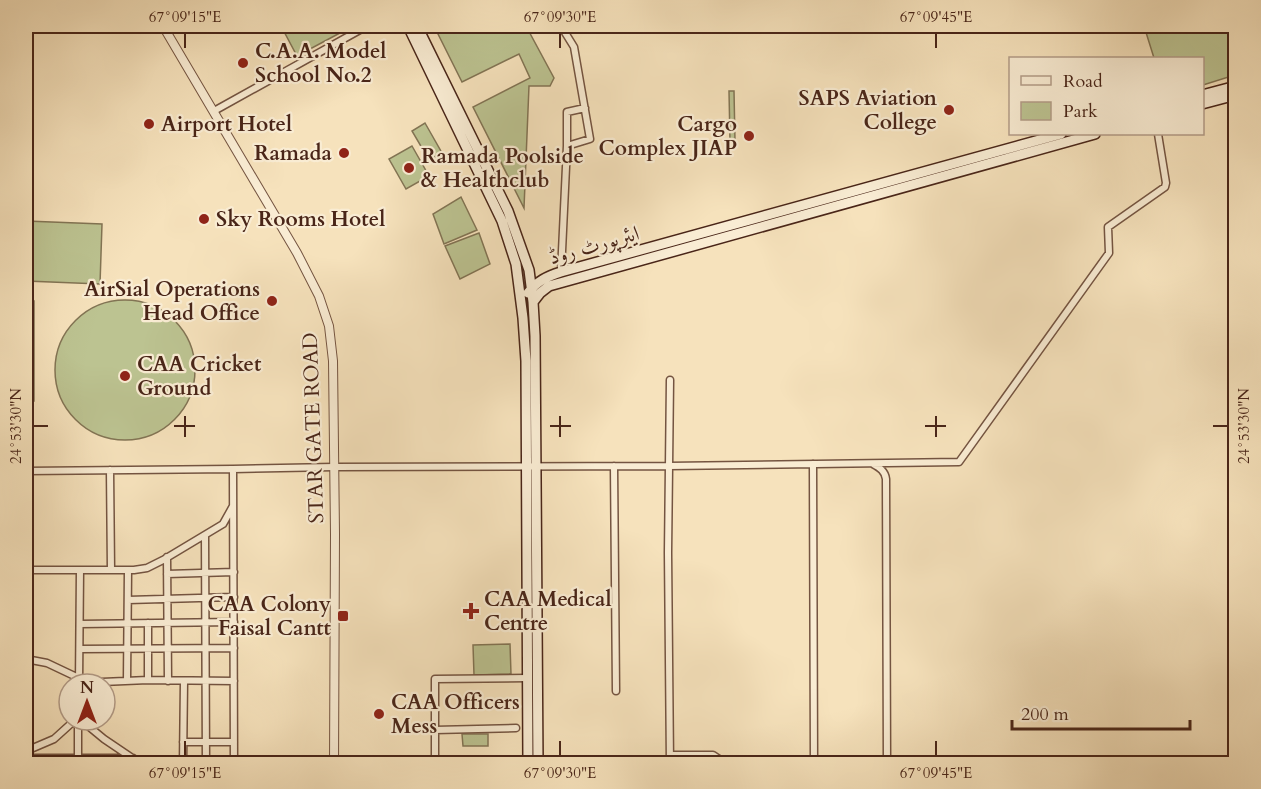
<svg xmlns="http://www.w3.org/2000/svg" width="1261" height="789" viewBox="0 0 1261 789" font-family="Cardo,Amiri,serif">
<rect width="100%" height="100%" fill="#f6e2bc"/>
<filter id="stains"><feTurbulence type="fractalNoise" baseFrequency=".00333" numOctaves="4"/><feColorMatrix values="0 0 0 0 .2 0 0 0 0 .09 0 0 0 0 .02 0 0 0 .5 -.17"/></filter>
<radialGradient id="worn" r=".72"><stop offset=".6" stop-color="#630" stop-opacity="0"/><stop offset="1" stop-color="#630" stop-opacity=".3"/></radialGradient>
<path fill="#bcc391" stroke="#827454" stroke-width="1.5" d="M 281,26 L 280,26 L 353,26 L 297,56 Z
M 434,26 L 526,26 L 554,78 L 550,86 L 529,86 L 524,208 L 473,107 L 530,78 L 519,54 L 462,82 Z
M 1144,26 L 1235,26 L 1235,75 L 1203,85 L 1202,58 L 1154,58 Z
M 729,91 L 734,91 L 735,141 L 730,141 Z
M 425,123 L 442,153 L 429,160 L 412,131 Z
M 412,146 L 429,176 L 406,189 L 389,159 Z
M 461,197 L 477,230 L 444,244 L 433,214 Z
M 26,221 L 102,224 L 100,284 L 26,281 Z
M 479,233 L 490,264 L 460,279 L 445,246 Z
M55 370a70 70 0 1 1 140 0a70 70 0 1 1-140 0Z
M 26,301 L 34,301 L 34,401 L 26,401 Z
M 510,644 L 511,674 L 474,675 L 473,645 Z
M 462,734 L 488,734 L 488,746 L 463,746 Z"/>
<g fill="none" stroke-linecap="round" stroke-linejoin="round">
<defs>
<path id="minor" d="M 561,26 L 574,47 L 590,139 L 567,146 L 561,272
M 214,111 L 367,26
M 567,146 L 567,112 L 585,108
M 813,464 L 814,764
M 873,464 C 880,468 885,471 886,479 L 887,764
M 614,466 L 616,691
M 233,469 L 234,764
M 110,470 L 111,570
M 26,471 L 233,469 L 334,467 L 669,466 L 959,462 L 1109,253 L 1108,227 L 1165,187 L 1166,183 L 1158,134
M 205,535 L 206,764
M 167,557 L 168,681
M 26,570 L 134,570 L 147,568 L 163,560 L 223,524 L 233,506
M 167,574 L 234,572
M 128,600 L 234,597
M 148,623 L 148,680
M 80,624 L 234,622
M 80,649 L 234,648
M 26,659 L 47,663 L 85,681 L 102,682 L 148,680 L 234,681
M 127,681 L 128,570
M 79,684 L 80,570
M 81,720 L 104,739 L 141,764
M 435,730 L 516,728
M 183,742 L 234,742
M 26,751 L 54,739 L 75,720
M 670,755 L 713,755 L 719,759 L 719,764
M 26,758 L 133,758
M 78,758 L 78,720
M 183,764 L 184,681
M 435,764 L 435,679 L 528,678
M 670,764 L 668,553 L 670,380"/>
<path id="tertiary" d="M 163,26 L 297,253 L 319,296 L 329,326 L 333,361 L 335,534 L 334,764"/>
<path id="secondary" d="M 408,26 L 502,221 L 516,264 L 523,318 L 526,361 L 528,764
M 417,26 L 508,211 L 529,270 L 533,302 L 535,336 L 538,764
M 1202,95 L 1236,86
M 1202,104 L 1236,95
M 528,293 C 537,281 548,276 561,272 L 1061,134
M 533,302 L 540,293 L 549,286 L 1095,134"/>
</defs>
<use href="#minor" stroke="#745441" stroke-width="9"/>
<use href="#tertiary" stroke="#745441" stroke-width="10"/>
<use href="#secondary" stroke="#492518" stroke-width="12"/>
<use href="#minor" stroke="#f9ecd3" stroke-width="6"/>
<use href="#tertiary" stroke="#f9ecd3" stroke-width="8"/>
<use href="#secondary" stroke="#f9ecd3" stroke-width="9"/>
</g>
<path fill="none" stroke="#492518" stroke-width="2" d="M 185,33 L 185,48M 560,33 L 560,48M 936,33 L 936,48M 185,416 L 185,437M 560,416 L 560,437M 936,416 L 936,437M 33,426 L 48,426M 174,426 L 195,426M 550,426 L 571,426M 925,426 L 946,426M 1213,426 L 1228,426M 185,741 L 185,756M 560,741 L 560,756M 936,741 L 936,756"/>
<g fill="#8f2418" stroke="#f9ecd3" stroke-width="2">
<circle cx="243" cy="63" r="6"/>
<circle cx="949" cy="110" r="6"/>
<circle cx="149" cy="124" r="6"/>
<circle cx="749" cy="136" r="6"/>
<circle cx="344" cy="153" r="6"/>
<circle cx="409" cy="168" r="6"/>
<circle cx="204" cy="219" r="6"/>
<circle cx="272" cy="301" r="6"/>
<circle cx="125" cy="376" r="6"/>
<path d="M468 602h6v6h6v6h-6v6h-6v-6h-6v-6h6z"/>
<rect x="337" y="610" width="12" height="12" rx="3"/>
<circle cx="379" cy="714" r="6"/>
</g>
<g text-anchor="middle" stroke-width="4.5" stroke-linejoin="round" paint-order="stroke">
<g font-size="21" font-weight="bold" fill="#492518" stroke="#f9ecd3" text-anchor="start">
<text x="255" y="58">C.A.A. Model<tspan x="255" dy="24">School No.2</tspan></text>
<text x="937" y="105" text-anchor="end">SAPS Aviation<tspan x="937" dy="24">College</tspan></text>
<text x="161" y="131">Airport Hotel</text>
<text x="737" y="131" text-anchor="end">Cargo<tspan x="737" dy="24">Complex JIAP</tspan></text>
<text x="332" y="160" text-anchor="end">Ramada</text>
<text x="421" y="163">Ramada Poolside<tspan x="421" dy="24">&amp; Healthclub</tspan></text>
<text x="216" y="226">Sky Rooms Hotel</text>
<text x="260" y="296" text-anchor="end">AirSial Operations<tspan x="260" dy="24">Head Office</tspan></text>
<text x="137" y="371">CAA Cricket<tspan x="137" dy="24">Ground</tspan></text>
<text x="484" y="606">CAA Medical<tspan x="484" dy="24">Centre</tspan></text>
<text x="331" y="611" text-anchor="end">CAA Colony<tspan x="331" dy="24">Faisal Cantt</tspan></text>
<text x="391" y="709">CAA Officers<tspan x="391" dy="24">Mess</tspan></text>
</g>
<g font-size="21" fill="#492518" stroke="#f9ecd3">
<text transform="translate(594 245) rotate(-16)" y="7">ایئرپورٹ روڈ</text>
<text transform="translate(313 428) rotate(-92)" y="7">STAR GATE ROAD</text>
</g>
</g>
<rect width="1261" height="789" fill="none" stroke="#f6e2bc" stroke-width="66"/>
<rect x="1009" y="57" width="195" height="78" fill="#f9ecd3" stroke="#b39c88" stroke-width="1.5"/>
<rect x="1021" y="76" width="30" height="9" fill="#f9ecd3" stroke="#b39c88" stroke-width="1.5"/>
<text x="1063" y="87" font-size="18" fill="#492518">Road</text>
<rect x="1021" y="102" width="30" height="18" fill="#bcc391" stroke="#b39c88" stroke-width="1.5"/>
<text x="1063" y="117" font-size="18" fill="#492518">Park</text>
<g transform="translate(87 702)"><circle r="28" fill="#f9ecd3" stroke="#b39c88" stroke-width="1.5"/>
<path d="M0-4.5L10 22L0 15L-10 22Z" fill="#8f2418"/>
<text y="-9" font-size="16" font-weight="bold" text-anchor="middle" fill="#492518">N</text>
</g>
<path d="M1012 720v9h178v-9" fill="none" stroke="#492518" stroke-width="3"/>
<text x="1021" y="720" font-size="18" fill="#492518" stroke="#f9ecd3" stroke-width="4.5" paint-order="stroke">200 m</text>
<rect x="33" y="33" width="1195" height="723" fill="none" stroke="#492518" stroke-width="2"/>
<g font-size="15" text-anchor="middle" fill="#492518">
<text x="185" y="22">67°09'15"E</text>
<text x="560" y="22">67°09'30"E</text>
<text x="936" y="22">67°09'45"E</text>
<text transform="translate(16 426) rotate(-90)" y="5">24°53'30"N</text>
<text transform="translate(1244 426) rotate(-90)" y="5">24°53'30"N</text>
<text x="185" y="778">67°09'15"E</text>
<text x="560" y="778">67°09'30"E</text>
<text x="936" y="778">67°09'45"E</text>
</g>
<rect width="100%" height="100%" filter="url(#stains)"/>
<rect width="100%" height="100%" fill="url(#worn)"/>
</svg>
